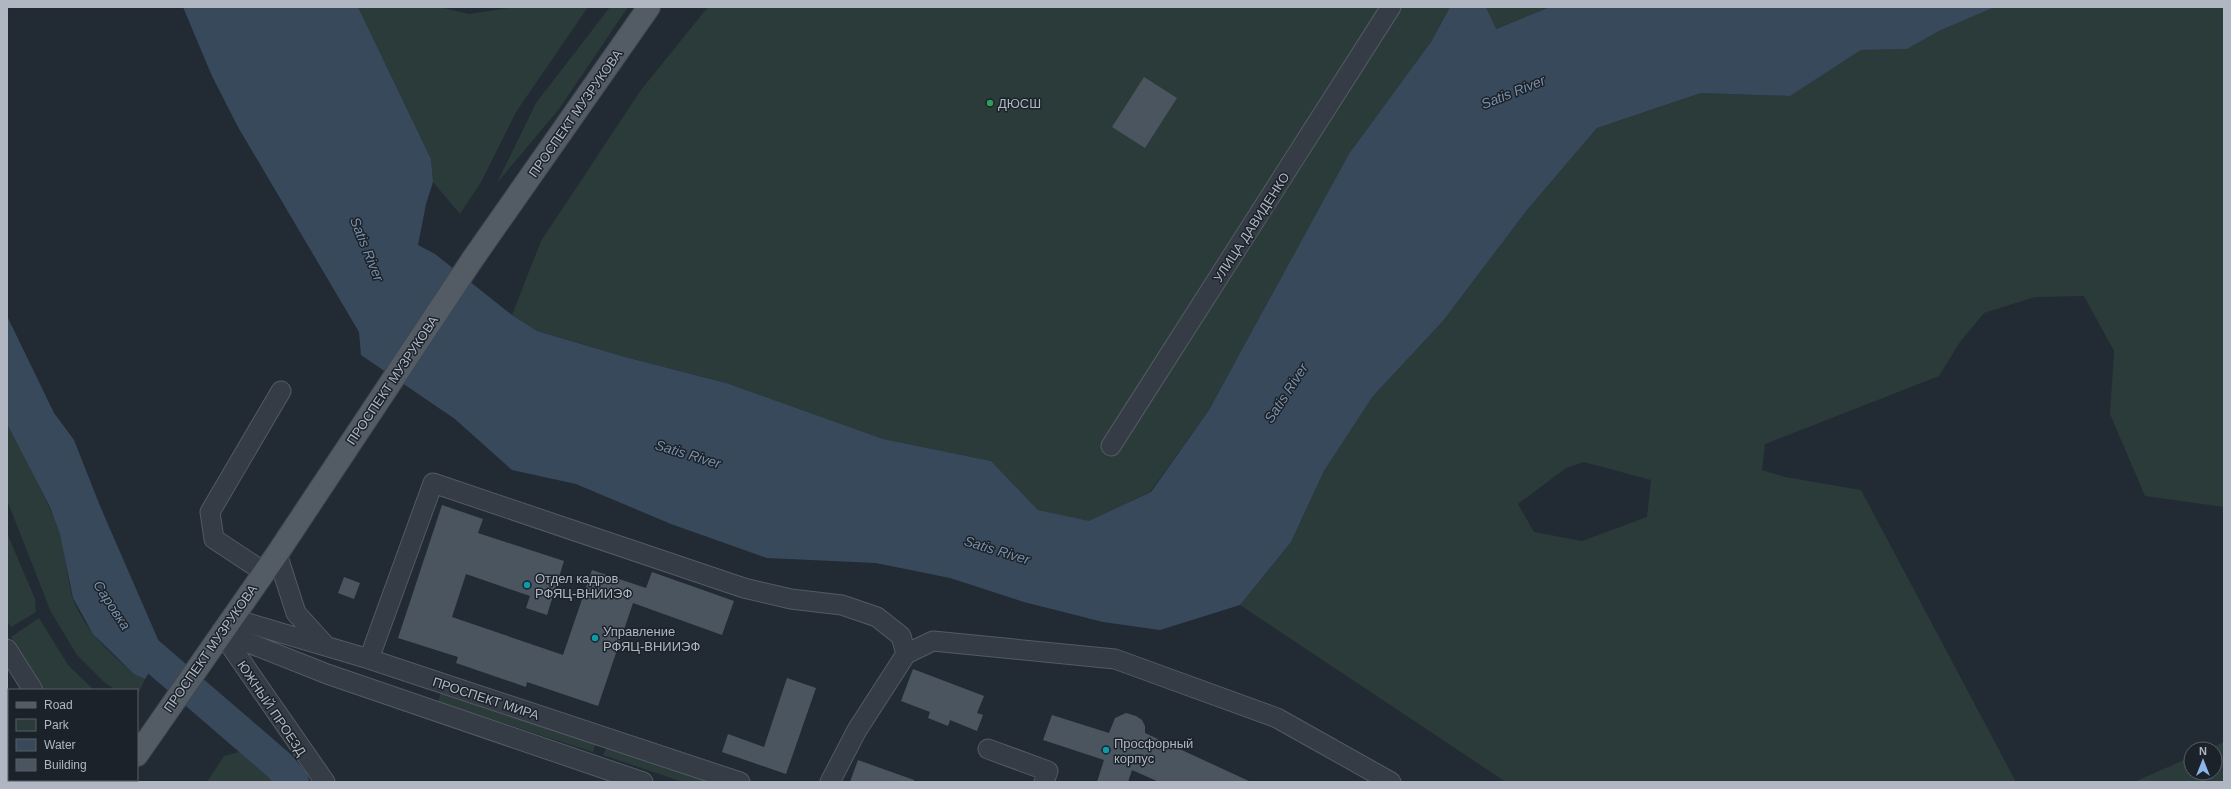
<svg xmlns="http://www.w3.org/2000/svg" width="2231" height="789" viewBox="0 0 2231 789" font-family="Arial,sans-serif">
<rect width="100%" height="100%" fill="#222b34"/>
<path fill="#2a3b3a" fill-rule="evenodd" d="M 358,7 L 439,7 L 469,14 L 515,7 L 588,7 L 516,112 L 481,182 L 460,214 L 433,182 L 431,159 Z
M 610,7 L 628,7 L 559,109 L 497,183 L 536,103 Z
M 708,7 L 1450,7 L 1431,42 L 1254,329 L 1209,410 L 1150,492 L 1089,522 L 1038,510 L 991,461 L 883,439 L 726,383 L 625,357 L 537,331 L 512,315 L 541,241 L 641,90 Z
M 1486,7 L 1550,7 L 1495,29 Z
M 1995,7 L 2224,7 L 2224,507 L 2145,496 L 2110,414 L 2114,351 L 2084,296 L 2035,297 L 1984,313 L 1960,342 L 1939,376 L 1765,444 L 1762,470 L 1785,477 L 1861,490 L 2016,782 L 1506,782 L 1240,605 L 1291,542 L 1324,471 L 1373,396 L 1443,321 L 1527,210 L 1597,128 L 1701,93 L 1790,96 L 1861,50 L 1907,49 L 1939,31 ZM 1584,462 L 1651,480 L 1647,517 L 1582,541 L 1534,532 L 1518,504 L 1566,468 Z
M 7,424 C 24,458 44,492 58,528 C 66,549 66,574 72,596 C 81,626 118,665 145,679 L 137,697 L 137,690 L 115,690 L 103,681 L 77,655 L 51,612 L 7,500 Z
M 7,533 L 35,599 L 36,612 L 11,627 L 7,621 Z
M 39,618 L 68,665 L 94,690 L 45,690 L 11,637 Z
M 441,692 L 596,742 L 593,752 L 438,702 Z
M 2224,742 L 2224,782 L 2134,782 L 2191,757 L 2191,773 L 2215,773 L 2215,749 L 2209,749 Z
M 608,745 L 716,782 L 683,782 L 603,755 Z
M 258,747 L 289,782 L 207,782 L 224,756 Z"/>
<path fill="#39495c" d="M 183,7 L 358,7 L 431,159 L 433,182 L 426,204 L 418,245 L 435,254 L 512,315 L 537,331 L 625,357 L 726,383 L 883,439 L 991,461 L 1038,510 L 1089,521 L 1151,492 L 1209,410 L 1349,154 L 1431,42 L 1450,7 L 1486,7 L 1496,29 L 1550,7 L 1995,7 L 1939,31 L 1907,49 L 1861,50 L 1790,96 L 1701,93 L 1597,128 L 1527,210 L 1443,321 L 1373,396 L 1324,471 L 1291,542 L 1240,605 L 1160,630 L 1103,622 L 1024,602 L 950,578 L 876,563 L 767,558 L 671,524 L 576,484 L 512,470 L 455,419 L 361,355 L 359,332 L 238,127 L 212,76 Z
M 7,316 L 54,413 L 74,440 L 100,506 L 163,651 L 145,679 L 134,674 L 93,634 L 73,598 L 60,534 L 50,507 L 7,424 Z"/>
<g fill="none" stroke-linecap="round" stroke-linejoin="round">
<path stroke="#39495c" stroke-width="32" d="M 127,629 L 136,642 L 280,766 L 293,782"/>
</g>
<path fill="#4b5560" d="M 1144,77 L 1177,98 L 1145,148 L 1112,127 Z
M 442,505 L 483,519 L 478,533 L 564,561 L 547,615 L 526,608 L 530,596 L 466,574 L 452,617 L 563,655 L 592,570 L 646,588 L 652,572 L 734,601 L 722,635 L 633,603 L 598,706 L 527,682 L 526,687 L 456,663 L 458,657 L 398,638 Z
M 344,577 L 360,583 L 354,599 L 338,593 Z
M 913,669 L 984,696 L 977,713 L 983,715 L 977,731 L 950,720 L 948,726 L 928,718 L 930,712 L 901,701 Z
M 787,678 L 816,688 L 786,774 L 722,752 L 728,734 L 764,747 Z
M 1126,713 L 1136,716 L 1142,720 L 1145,726 L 1145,733 L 1251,782 L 1159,782 L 1132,770 L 1128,782 L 1097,782 L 1104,760 L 1043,740 L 1052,715 L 1109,733 L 1115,718 Z
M 858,760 L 914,780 L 914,782 L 850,782 Z"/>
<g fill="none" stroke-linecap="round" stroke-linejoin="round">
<defs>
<path id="minor" d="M 1111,446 L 1391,7
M 277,554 L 296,613 L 325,645
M 264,572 L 214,539 L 210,512 L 281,391
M 231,618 L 369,659 L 740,782
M 221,632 L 327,674 L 643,782
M 221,632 L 325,782
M 7,649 L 33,690
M 369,659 L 433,483 L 744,588 L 791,599 L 842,605 L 877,617 L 901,636 L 906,654
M 988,749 L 1048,771 L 1044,782
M 830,782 L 857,730 L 906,654 L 933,641 L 1115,659 L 1277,718 L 1391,782"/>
<path id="major" d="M 137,755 L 277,554 L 472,260 L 649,7
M 118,782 L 120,780"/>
</defs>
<use href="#minor" stroke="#535a63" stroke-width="21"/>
<use href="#major" stroke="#3f464f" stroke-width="24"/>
<use href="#minor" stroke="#353c45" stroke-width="19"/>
<use href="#major" stroke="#535c65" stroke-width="22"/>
</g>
<circle fill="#2e9e5b" stroke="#1b222a" stroke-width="1.5" cx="990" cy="103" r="4"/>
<g fill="#0f9aa8" stroke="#1b222a" stroke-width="1.5">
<circle cx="527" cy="585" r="4"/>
<circle cx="595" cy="638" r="4"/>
<circle cx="1106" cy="750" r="4"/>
</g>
<g text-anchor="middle" stroke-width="3" stroke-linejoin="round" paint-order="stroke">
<g font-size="13" fill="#b0b7c2" stroke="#1b222a" text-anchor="start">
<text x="998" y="108">ДЮСШ</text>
<text x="535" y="583">Отдел кадров<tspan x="535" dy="15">РФЯЦ-ВНИИЭФ</tspan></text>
<text x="603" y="636">Управление<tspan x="603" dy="15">РФЯЦ-ВНИИЭФ</tspan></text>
<text x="1114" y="748">Просфорный<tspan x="1114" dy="15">корпус</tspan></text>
</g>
<g font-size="13" fill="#b0b7c2" stroke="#1b222a">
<text transform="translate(575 113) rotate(-55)" y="5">ПРОСПЕКТ МУЗРУКОВА</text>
<text transform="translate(1251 227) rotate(-57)" y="5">УЛИЦА ДАВИДЕНКО</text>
<text transform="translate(392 380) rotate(-56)" y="5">ПРОСПЕКТ МУЗРУКОВА</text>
<text transform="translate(210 648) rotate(-55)" y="5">ПРОСПЕКТ МУЗРУКОВА</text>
<text transform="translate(486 698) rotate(18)" y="5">ПРОСПЕКТ МИРА</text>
<text transform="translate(272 708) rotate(56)" y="5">ЮЖНЫЙ ПРОЕЗД</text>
</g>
<g font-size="14" font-style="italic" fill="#7b8fa7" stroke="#1b222a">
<text transform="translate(1513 92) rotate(-22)" y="5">Satis River</text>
<text transform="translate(367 249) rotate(68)" y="5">Satis River</text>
<text transform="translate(1286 393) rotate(-57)" y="5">Satis River</text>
<text transform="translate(688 454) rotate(17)" y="5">Satis River</text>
<text transform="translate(997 550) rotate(17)" y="5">Satis River</text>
<text transform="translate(112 605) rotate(57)" y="5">Саровка</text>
</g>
</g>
<rect width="2231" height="789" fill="none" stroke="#b0b7c2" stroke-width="16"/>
<rect x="8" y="689" width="130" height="92" fill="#1b222a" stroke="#575e67"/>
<rect x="16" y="702" width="20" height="6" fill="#535c65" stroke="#575e67"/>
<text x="44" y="709" font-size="12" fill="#b0b7c2">Road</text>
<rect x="16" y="719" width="20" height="12" fill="#2a3b3a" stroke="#575e67"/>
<text x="44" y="729" font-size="12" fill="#b0b7c2">Park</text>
<rect x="16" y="739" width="20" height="12" fill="#39495c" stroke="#575e67"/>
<text x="44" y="749" font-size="12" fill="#b0b7c2">Water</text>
<rect x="16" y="759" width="20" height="12" fill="#4b5560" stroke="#575e67"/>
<text x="44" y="769" font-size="12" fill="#b0b7c2">Building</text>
<g transform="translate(2203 761)"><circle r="19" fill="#1b222a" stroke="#575e67"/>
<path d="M0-3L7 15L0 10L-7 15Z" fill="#8cb5ea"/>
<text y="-6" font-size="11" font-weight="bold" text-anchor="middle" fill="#b0b7c2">N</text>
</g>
</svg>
